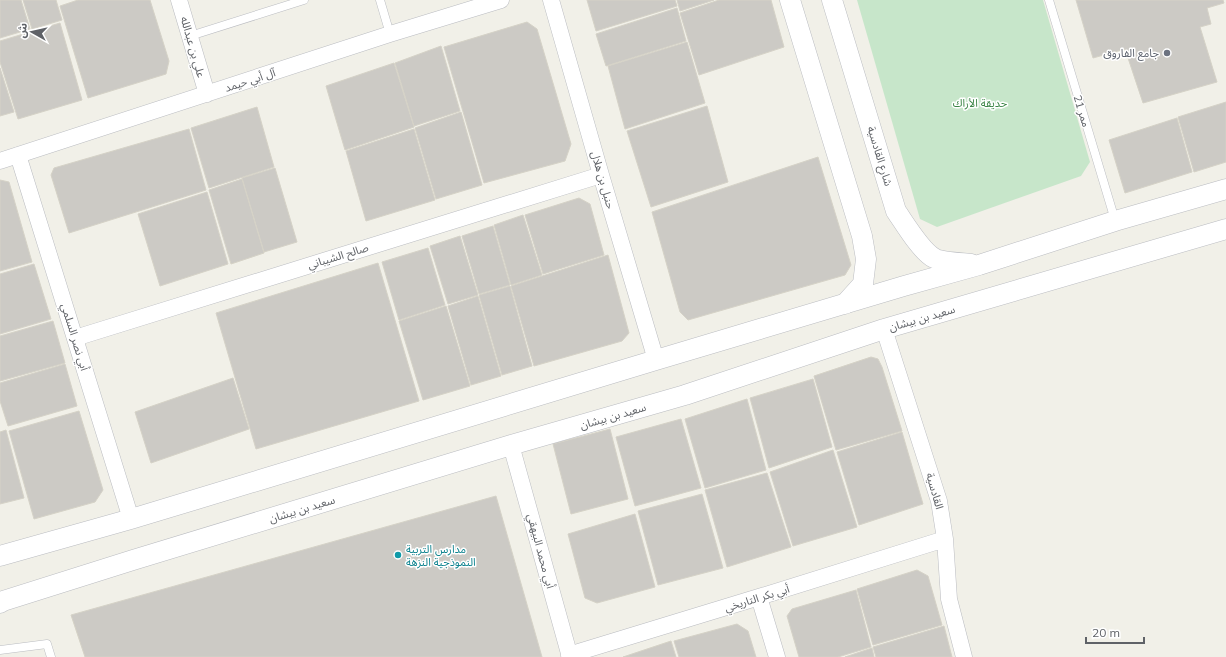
<svg xmlns="http://www.w3.org/2000/svg" width="1226" height="657" viewBox="0 0 1226 657" font-family="Mulish,'Noto Sans Arabic',sans-serif">
<rect width="100%" height="100%" fill="#f1f0e8"/>
<path fill="#c7e6ca" d="M 857,0 L 1043,0 L 1090,162 L 1081,176 L 937,227 L 920,219 Z"/>
<path fill="#cccac5" stroke="#d5d2c7" d="M 0,0 L 21,0 L 30,29 L 0,38 Z
M 23,0 L 56,0 L 62,20 L 32,29 Z
M 78,0 L 150,0 L 169,61 L 166,74 L 88,98 L 60,6 Z
M 587,0 L 675,0 L 677,6 L 596,31 Z
M 677,0 L 714,0 L 680,11 Z
M 719,0 L 771,0 L 784,47 L 699,75 L 680,13 Z
M 1076,0 L 1223,0 L 1224,3 L 1207,8 L 1211,24 L 1200,27 L 1217,82 L 1143,103 L 1125,49 L 1093,58 Z
M 677,8 L 686,41 L 606,66 L 596,34 Z
M 527,22 L 537,29 L 571,144 L 565,161 L 484,183 L 444,47 Z
M 60,23 L 82,100 L 18,119 L 0,62 L 0,41 Z
M 687,42 L 705,103 L 625,129 L 608,66 Z
M 441,46 L 460,111 L 414,126 L 395,63 Z
M 394,63 L 414,127 L 345,150 L 326,86 Z
M 0,68 L 14,112 L 0,116 Z
M 1226,102 L 1226,162 L 1194,172 L 1178,117 Z
M 707,106 L 728,182 L 651,207 L 627,131 Z
M 257,107 L 274,167 L 209,188 L 191,128 Z
M 461,112 L 482,185 L 436,199 L 415,128 Z
M 1177,118 L 1192,172 L 1125,193 L 1109,140 Z
M 189,129 L 206,190 L 69,233 L 51,175 L 54,168 Z
M 414,129 L 435,200 L 366,221 L 346,151 Z
M 818,157 L 851,265 L 845,275 L 688,320 L 680,312 L 652,212 Z
M 275,168 L 297,242 L 264,252 L 242,178 Z
M 242,179 L 264,253 L 231,264 L 209,190 Z
M 0,180 L 9,182 L 32,262 L 0,271 Z
M 207,192 L 228,264 L 160,286 L 138,214 Z
M 579,198 L 590,204 L 604,255 L 543,274 L 525,215 Z
M 523,215 L 542,275 L 511,285 L 494,225 Z
M 493,226 L 510,285 L 479,294 L 462,236 Z
M 460,236 L 478,295 L 448,304 L 430,246 Z
M 428,248 L 445,305 L 399,320 L 382,262 Z
M 608,255 L 629,333 L 622,341 L 534,366 L 511,286 Z
M 378,263 L 419,401 L 256,449 L 216,313 Z
M 34,264 L 51,319 L 0,334 L 0,274 Z
M 510,286 L 532,366 L 502,375 L 479,295 Z
M 478,296 L 501,376 L 471,385 L 448,306 Z
M 446,306 L 470,386 L 423,400 L 399,321 Z
M 53,321 L 65,363 L 0,381 L 0,336 Z
M 871,357 L 878,359 L 882,367 L 902,431 L 836,450 L 814,376 Z
M 65,364 L 77,406 L 8,426 L 0,401 L 0,383 Z
M 233,378 L 249,429 L 151,463 L 135,412 Z
M 813,379 L 832,447 L 769,468 L 750,398 Z
M 747,399 L 766,470 L 705,488 L 685,419 Z
M 79,411 L 103,490 L 95,502 L 34,519 L 9,431 Z
M 681,419 L 701,488 L 635,506 L 616,437 Z
M 610,429 L 628,499 L 571,514 L 553,444 Z
M 6,430 L 24,498 L 0,504 L 0,432 Z
M 902,432 L 923,504 L 859,525 L 837,452 Z
M 833,450 L 857,527 L 793,546 L 770,472 Z
M 767,473 L 791,547 L 727,567 L 705,490 Z
M 702,494 L 723,568 L 658,585 L 638,511 Z
M 496,496 L 542,657 L 85,657 L 71,615 Z
M 635,514 L 655,587 L 597,603 L 585,598 L 568,534 Z
M 917,570 L 928,576 L 942,625 L 873,645 L 857,589 Z
M 856,590 L 871,647 L 838,657 L 799,657 L 787,616 L 792,609 Z
M 737,624 L 748,631 L 756,657 L 679,657 L 674,641 Z
M 944,626 L 952,657 L 876,657 L 873,647 Z
M 671,641 L 676,657 L 623,657 Z
M 872,648 L 874,657 L 845,657 Z"/>
<g fill="none" stroke-linecap="round" stroke-linejoin="round">
<defs>
<path id="service" d="M 380,0 L 390,34
M 1049,0 L 1115,220
M 190,36 L 304,0
M 0,650 L 47,644 L 51,657"/>
<path id="minor" d="M 179,0 L 207,94
M 551,0 L 601,175 L 656,360
M 18,155 L 131,519
M 0,161 L 390,34 L 501,0
M 884,329 L 939,501 L 945,539 L 949,599 L 964,657
M 75,338 L 601,175
M 511,445 L 570,657
M 759,597 L 777,657
M 569,655 L 759,597 L 945,539"/>
<path id="tertiary" d="M 790,0 L 862,236 L 866,259 L 863,284 L 845,304
M 832,0 L 896,211 C 905,224 921,251 934,258 C 940,262 963,263 971,264
M 0,556 L 131,519 L 656,360 L 904,286 L 979,265 L 1115,221 L 1226,189
M 0,603 L 3,601 L 133,560 L 511,445 L 685,395 L 884,329 L 1226,229"/>
</defs>
<use href="#service" stroke="#babcc1" stroke-width="9"/>
<use href="#minor" stroke="#babcc1" stroke-width="17"/>
<use href="#tertiary" stroke="#babcc1" stroke-width="21"/>
<use href="#service" stroke="#fff" stroke-width="8"/>
<use href="#minor" stroke="#fff" stroke-width="16"/>
<use href="#tertiary" stroke="#fff" stroke-width="20"/>
</g>
<circle fill="#6b7280" stroke="#fff" stroke-width="1.5" cx="1167" cy="53" r="4"/>
<circle fill="#0f9aa8" stroke="#fff" stroke-width="1.5" cx="398" cy="555" r="4"/>
<g text-anchor="middle" stroke-width="3" stroke-linejoin="round" paint-order="stroke">
<g font-size="11" fill="#5f6267" stroke="#fff">
<text transform="translate(193 47) rotate(74)" y="4">علي بن عبدالله</text>
<text transform="translate(250 80) rotate(-18)" y="4">آل أبي حيمد</text>
<text transform="translate(1082 111) rotate(73)" y="4">ممر 21</text>
<text transform="translate(880 156) rotate(73)" y="4">شارع القادسية</text>
<text transform="translate(603 180) rotate(74)" y="4">حنبل بن هلال</text>
<text transform="translate(338 256) rotate(-17)" y="4">صالح الشيباني</text>
<text transform="translate(922 318) rotate(-16)" y="4">سعيد بن بيشان</text>
<text transform="translate(75 337) rotate(73)" y="4">أبي نصر السلمي</text>
<text transform="translate(613 416) rotate(-16)" y="4">سعيد بن بيشان</text>
<text transform="translate(935 491) rotate(74)" y="4">القادسية</text>
<text transform="translate(302 509) rotate(-17)" y="4">سعيد بن بيشان</text>
<text transform="translate(541 551) rotate(75)" y="4">أبي محمد البيهقي</text>
<text transform="translate(757 598) rotate(-17)" y="4">أبي بكر التاريخي</text>
</g>
<g font-size="11" fill="#5b616d" stroke="#fff" text-anchor="end">
<text x="1159" y="57">جامع الفاروق</text>
</g>
<g font-size="11" fill="#3a8445" stroke="#fff">
<text x="980" y="107">حديقة الأراك</text>
</g>
<g font-size="11" fill="#0d838f" stroke="#fff" text-anchor="start">
<text x="406" y="553">مدارس التربية<tspan x="406" dy="13">النموذجية النزهة</tspan></text>
</g>
</g>
<g transform="translate(32 32) rotate(278)" stroke="#ffffff" stroke-width="3" paint-order="stroke">
<path d="M0-3L7 15L0 10L-7 15Z" fill="#5f6267"/>
<text y="-6" font-size="11" font-weight="bold" text-anchor="middle" fill="#5f6267">ش</text>
</g>
<path d="M1086 637v6h58v-6" fill="none" stroke="#5f6267" stroke-width="2"/>
<text x="1092" y="637" font-size="12" fill="#5f6267" stroke="#ffffff" stroke-width="3" paint-order="stroke">20 m</text>
</svg>
